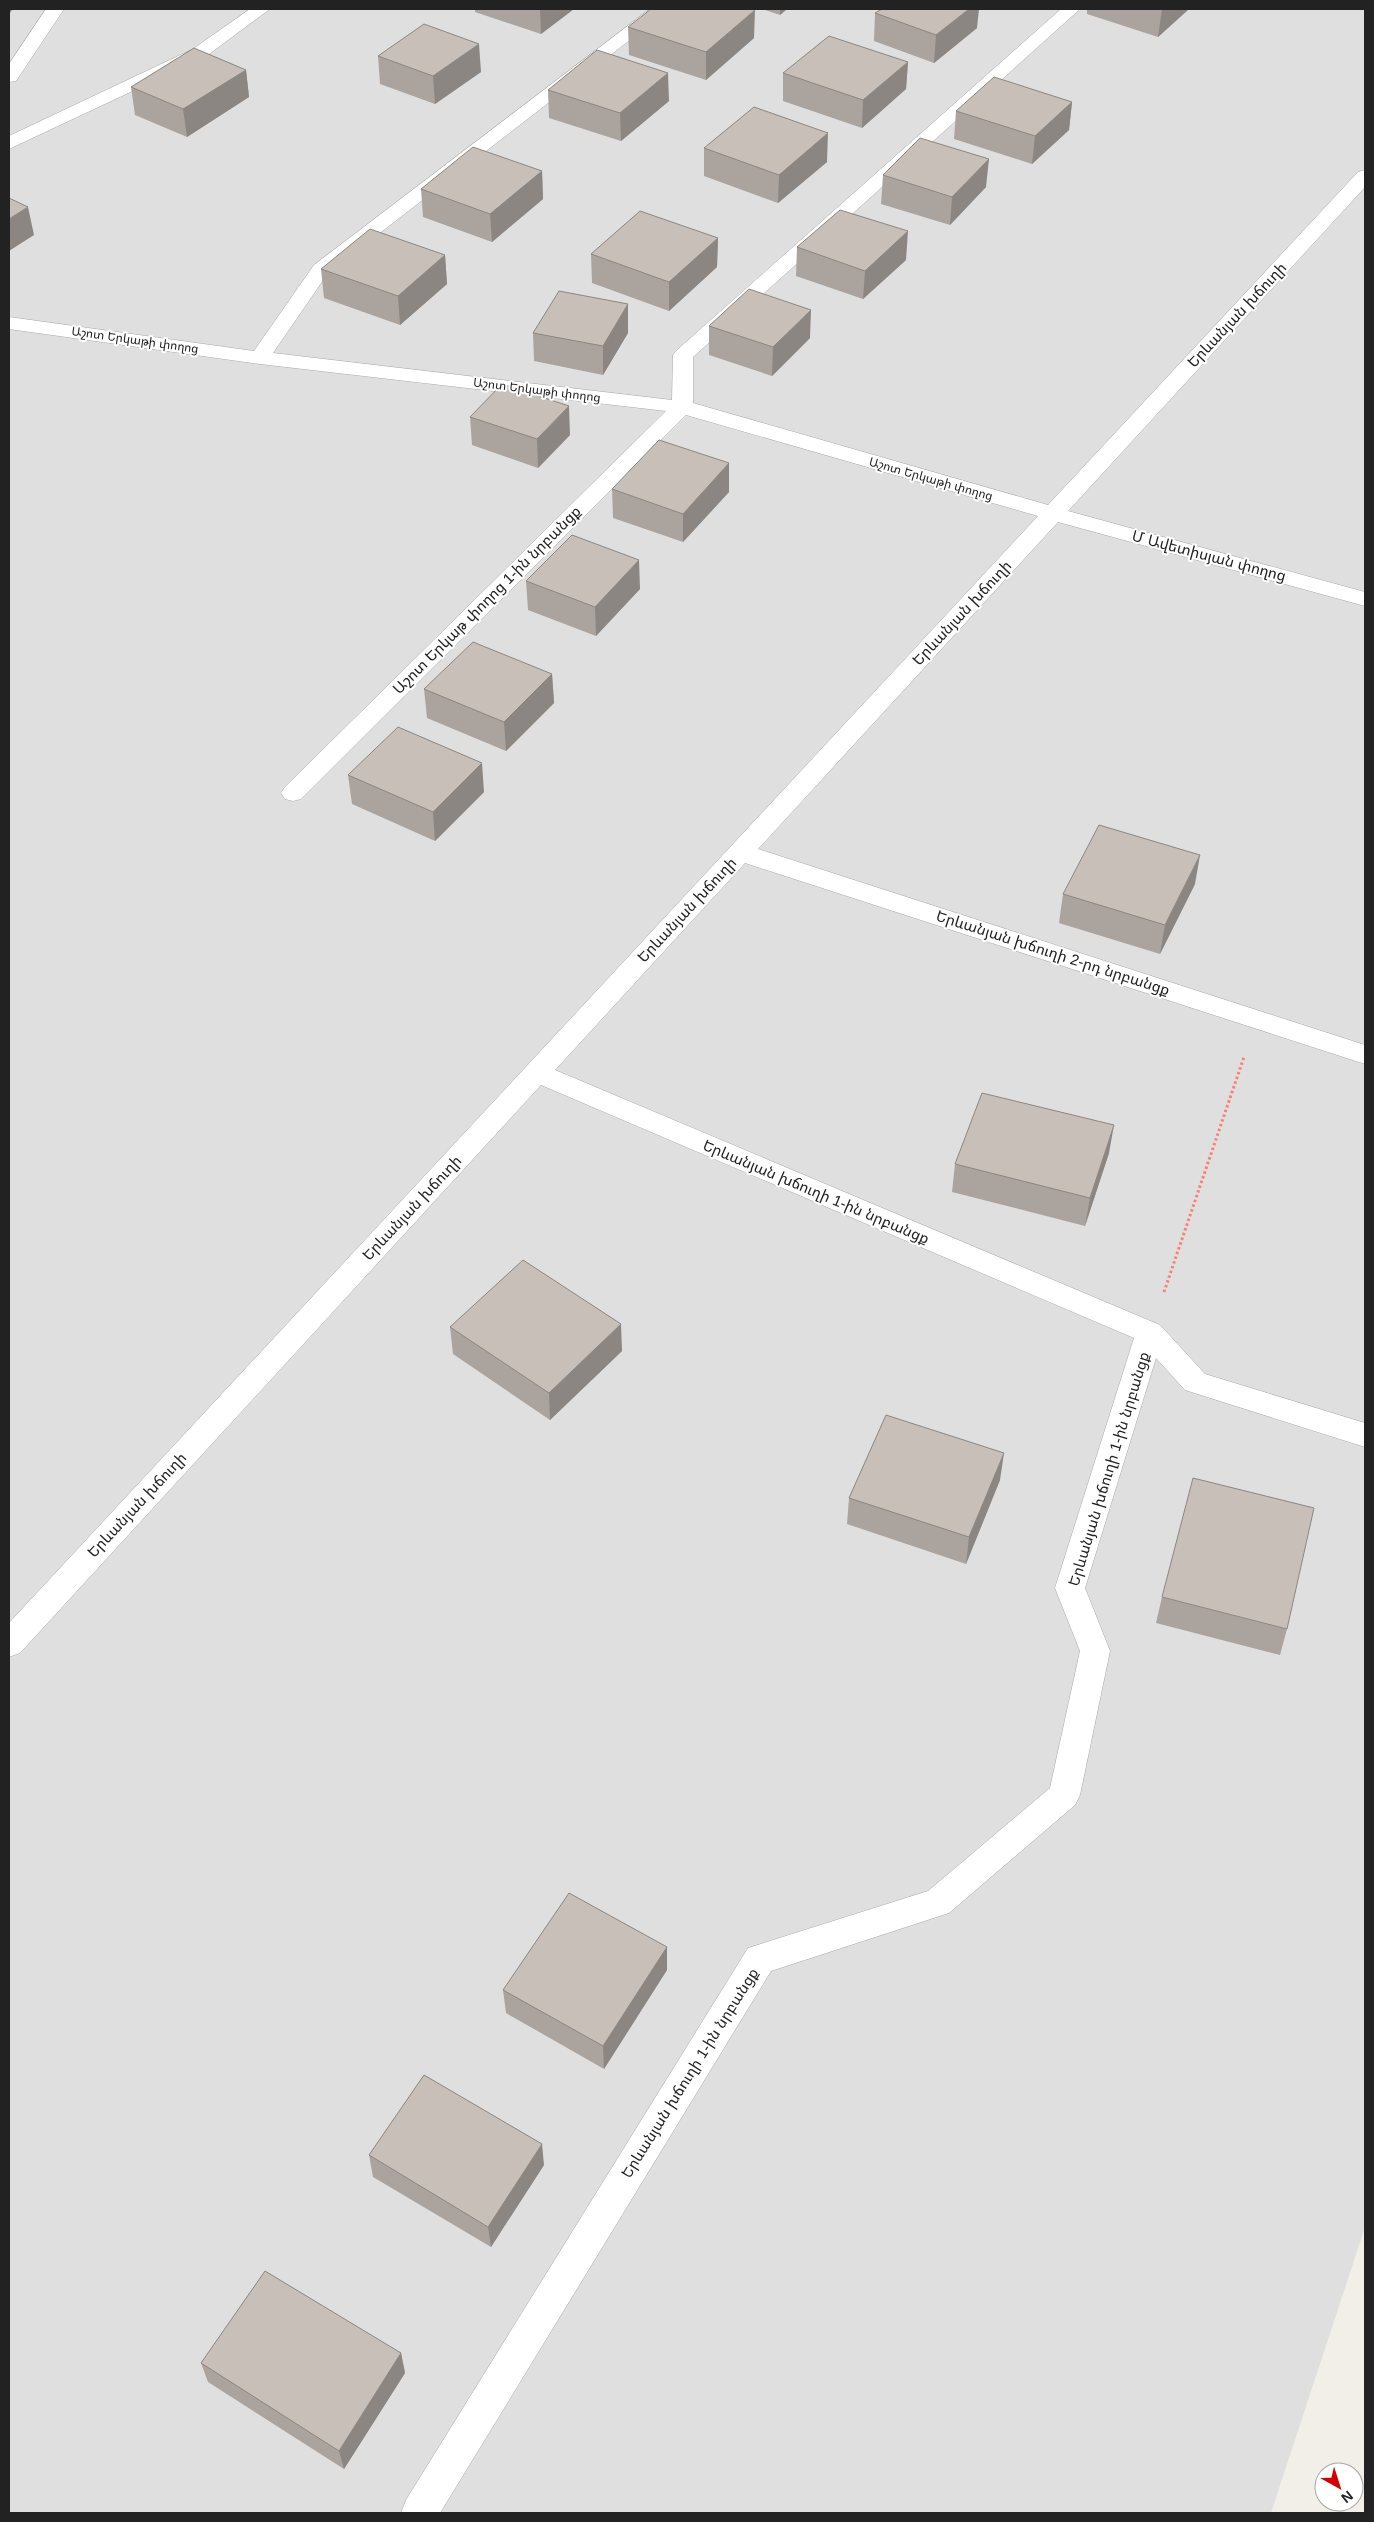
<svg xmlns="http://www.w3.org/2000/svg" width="1374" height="2522" viewBox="0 0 1374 2522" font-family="Arial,'Noto Sans Armenian',sans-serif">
<rect width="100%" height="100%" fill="#f2efe9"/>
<path fill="#e0dfdf" d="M 9,9 L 1365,9 L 1365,2227 L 1271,2513 L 9,2513 Z"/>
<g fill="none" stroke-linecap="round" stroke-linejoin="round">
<defs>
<path id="minor" d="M 46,9 L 64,9 L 16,81 L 9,82 L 9,64 Z
M 250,9 L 270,9 L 205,57 L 9,149 L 9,136 L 193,49 Z
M 650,9 L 670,9 L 328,273 L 273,353 L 672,400 L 673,355 L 676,351 L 1061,9 L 1080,9 L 693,357 L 693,403 L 1048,505 L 1358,172 L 1365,170 L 1365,187 L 1068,511 L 1365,592 L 1365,606 L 1058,522 L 758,849 L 1365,1045 L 1365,1064 L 745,863 L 555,1070 L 1160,1325 L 1205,1374 L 1365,1423 L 1365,1447 L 1185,1390 L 1156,1358 L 1085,1588 L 1110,1651 L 1080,1795 L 1075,1805 L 949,1913 L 771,1971 L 440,2513 L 401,2513 L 406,2500 L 748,1948 L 928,1891 L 1050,1788 L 1080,1651 L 1055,1588 L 1134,1338 L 541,1085 L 20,1653 L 9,1657 L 9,1623 L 1038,516 L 686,415 L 301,799 L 293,801 L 285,799 L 281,793 L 285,787 L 666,411 L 260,364 L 9,329 L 9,317 L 254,351 L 314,265 Z"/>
</defs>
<use href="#minor" stroke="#a9a9a9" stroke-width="1"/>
<path stroke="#fa8072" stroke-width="3" stroke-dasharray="2.5 2.5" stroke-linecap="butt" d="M 1164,1292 L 1244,1057"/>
<use href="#minor" fill="#fff" fill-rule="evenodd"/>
</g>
<path fill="#aba49e" d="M 475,9 L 574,9 L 541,34 L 475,12 Z
M 762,9 L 787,9 L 780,15 Z
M 1087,9 L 1189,9 L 1158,37 L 1087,14 Z
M 875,13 L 977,28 L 934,63 L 874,41 Z
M 628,27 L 754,38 L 706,80 L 629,55 Z
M 378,56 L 481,72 L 435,104 L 380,84 Z
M 908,62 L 906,89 L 862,128 L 783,101 L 783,73 Z
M 246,70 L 249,97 L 187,137 L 135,115 L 131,87 Z
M 548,90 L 669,101 L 621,141 L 549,118 Z
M 1072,102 L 1069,130 L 1032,164 L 954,139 L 956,111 Z
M 704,148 L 827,162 L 778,203 L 704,176 Z
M 542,171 L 543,199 L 492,242 L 423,217 L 421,189 Z
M 883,175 L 986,187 L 950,225 L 881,204 Z
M 718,238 L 717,267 L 669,311 L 592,283 L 591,254 Z
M 797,247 L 906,260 L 863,299 L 796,276 Z
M 445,255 L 447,284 L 400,325 L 324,298 L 321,269 Z
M 628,304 L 628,333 L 603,375 L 534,361 L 533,333 Z
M 709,326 L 810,338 L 772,376 L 709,355 Z
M 470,417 L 570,435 L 538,468 L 472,445 Z
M 612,489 L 729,492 L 683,542 L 613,518 Z
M 526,581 L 640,589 L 596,636 L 528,610 Z
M 552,674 L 554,703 L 506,751 L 427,718 L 424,689 Z
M 348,775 L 484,792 L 435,841 L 352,804 Z
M 1195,884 L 1160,954 L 1059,923 L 1063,894 Z
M 1109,1153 L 1085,1226 L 952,1192 L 955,1164 Z
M 450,1327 L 622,1351 L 550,1420 L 453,1354 Z
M 1000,1480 L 966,1564 L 847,1524 L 849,1498 Z
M 1162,1597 L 1287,1629 L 1280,1655 L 1156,1623 Z
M 667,1947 L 667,1970 L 604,2069 L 506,2013 L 503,1990 Z
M 369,2155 L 544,2165 L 491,2247 L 373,2177 Z
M 401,2353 L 405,2373 L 344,2469 L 208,2382 L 201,2363 Z"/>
<path fill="#8b8681" d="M 9,9 L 13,9 L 9,14 Z
M 540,9 L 574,9 L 541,34 Z
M 780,9 L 787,9 L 780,15 Z
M 969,9 L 979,9 L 977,28 L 934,63 L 936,35 Z
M 1162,9 L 1189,9 L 1158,37 Z
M 755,10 L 754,38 L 706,80 L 706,52 Z
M 479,44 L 481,72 L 435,104 L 433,76 Z
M 908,62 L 906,89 L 862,128 L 863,100 Z
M 246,70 L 249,97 L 187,137 L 183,109 Z
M 668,73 L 669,101 L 621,141 L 620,113 Z
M 1072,102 L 1069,130 L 1032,164 L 1035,136 Z
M 828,133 L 827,162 L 778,203 L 779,175 Z
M 989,159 L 986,187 L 950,225 L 952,197 Z
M 542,171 L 543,199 L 492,242 L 490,214 Z
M 28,207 L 34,235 L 9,251 L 9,219 Z
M 908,231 L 906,260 L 863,299 L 865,271 Z
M 718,238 L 717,267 L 669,311 L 669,282 Z
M 445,255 L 447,284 L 400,325 L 398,296 Z
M 628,304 L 628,333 L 603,375 L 603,346 Z
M 811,310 L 810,338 L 772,376 L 773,347 Z
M 569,406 L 570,435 L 538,468 L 537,439 Z
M 729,463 L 729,492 L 683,542 L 683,514 Z
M 639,560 L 640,589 L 596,636 L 595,607 Z
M 552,674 L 554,703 L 506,751 L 504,722 Z
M 482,763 L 484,792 L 435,841 L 433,812 Z
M 1200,855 L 1195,884 L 1160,954 L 1165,925 Z
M 1114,1125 L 1109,1153 L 1085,1226 L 1090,1198 Z
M 621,1324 L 622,1351 L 550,1420 L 549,1393 Z
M 1004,1453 L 1000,1480 L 966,1564 L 969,1537 Z
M 667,1947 L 667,1970 L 604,2069 L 603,2046 Z
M 542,2144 L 544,2165 L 491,2247 L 488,2227 Z
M 401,2353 L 405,2373 L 344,2469 L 339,2451 Z"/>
<path fill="#c7bfb8" stroke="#8b8681" d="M 651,9 L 751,9 L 755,10 L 706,52 L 628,27 Z
M 882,9 L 969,9 L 936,35 L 875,13 Z
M 424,24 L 479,44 L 433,76 L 378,56 Z
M 829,36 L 908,62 L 863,100 L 783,73 Z
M 194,48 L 246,70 L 183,109 L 131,87 Z
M 597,50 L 668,73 L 620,113 L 548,90 Z
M 994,77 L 1072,102 L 1035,136 L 956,111 Z
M 754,107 L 828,133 L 779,175 L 704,148 Z
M 920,138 L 989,159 L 952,197 L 883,175 Z
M 473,147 L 542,171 L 490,214 L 421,189 Z
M 9,198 L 28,207 L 9,219 Z
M 840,210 L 908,231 L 865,271 L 797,247 Z
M 640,211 L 718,238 L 669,282 L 591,254 Z
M 370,229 L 445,255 L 398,296 L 321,269 Z
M 749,289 L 811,310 L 773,347 L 709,326 Z
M 559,291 L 628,304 L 603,346 L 533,333 Z
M 502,384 L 569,406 L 537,439 L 470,417 Z
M 659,440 L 729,463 L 683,514 L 612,489 Z
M 572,535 L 639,560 L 595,607 L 526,581 Z
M 473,642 L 552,674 L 504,722 L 424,689 Z
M 398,727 L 482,763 L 433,812 L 348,775 Z
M 1099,825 L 1200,855 L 1165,925 L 1063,894 Z
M 982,1093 L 1114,1125 L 1090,1198 L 955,1164 Z
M 523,1260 L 621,1324 L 549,1393 L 450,1327 Z
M 886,1415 L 1004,1453 L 969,1537 L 849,1498 Z
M 1193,1478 L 1314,1508 L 1287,1629 L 1162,1597 Z
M 569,1893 L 667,1947 L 603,2046 L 503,1990 Z
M 424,2075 L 542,2144 L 488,2227 L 369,2155 Z
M 265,2271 L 401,2353 L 339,2451 L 201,2363 Z"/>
<g text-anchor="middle" stroke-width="4" stroke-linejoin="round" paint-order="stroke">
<g font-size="12" fill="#222" stroke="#fff">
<text transform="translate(135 340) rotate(8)" y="4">Աշոտ Երկաթի փողոց</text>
<text transform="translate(537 390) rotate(7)" y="4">Աշոտ Երկաթի փողոց</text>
<text transform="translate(931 479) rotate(16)" y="4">Աշոտ Երկաթի փողոց</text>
</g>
<g font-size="15" fill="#222" stroke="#fff">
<text transform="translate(1237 315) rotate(-47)" y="5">Երևանյան խճուղի</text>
<text transform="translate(1209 556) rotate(15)" y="5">Մ Ավետիսյան փողոց</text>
<text transform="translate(487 600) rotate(-45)" y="5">Աշոտ Երկաթ փողոց 1-ին նրբանցք</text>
<text transform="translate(962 613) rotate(-47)" y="5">Երևանյան խճուղի</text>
<text transform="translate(687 910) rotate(-47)" y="5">Երևանյան խճուղի</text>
<text transform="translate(1053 953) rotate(18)" y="5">Երևանյան խճուղի 2-րդ նրբանցք</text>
<text transform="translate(816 1192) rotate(23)" y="5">Երևանյան խճուղի 1-ին նրբանցք</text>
<text transform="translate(412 1208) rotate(-47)" y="5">Երևանյան խճուղի</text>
<text transform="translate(1109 1469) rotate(-73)" y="5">Երևանյան խճուղի 1-ին նրբանցք</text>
<text transform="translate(137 1505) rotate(-47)" y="5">Երևանյան խճուղի</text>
<text transform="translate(690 2073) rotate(-58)" y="5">Երևանյան խճուղի 1-ին նրբանցք</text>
</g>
</g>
<rect width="1374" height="2522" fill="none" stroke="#222222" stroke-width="20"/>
<g transform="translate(1339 2487) rotate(141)"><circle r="24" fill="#ffffff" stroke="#a7a7a7"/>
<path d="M0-4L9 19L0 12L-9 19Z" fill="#d40000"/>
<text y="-8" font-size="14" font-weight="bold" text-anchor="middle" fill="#222222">N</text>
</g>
</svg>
